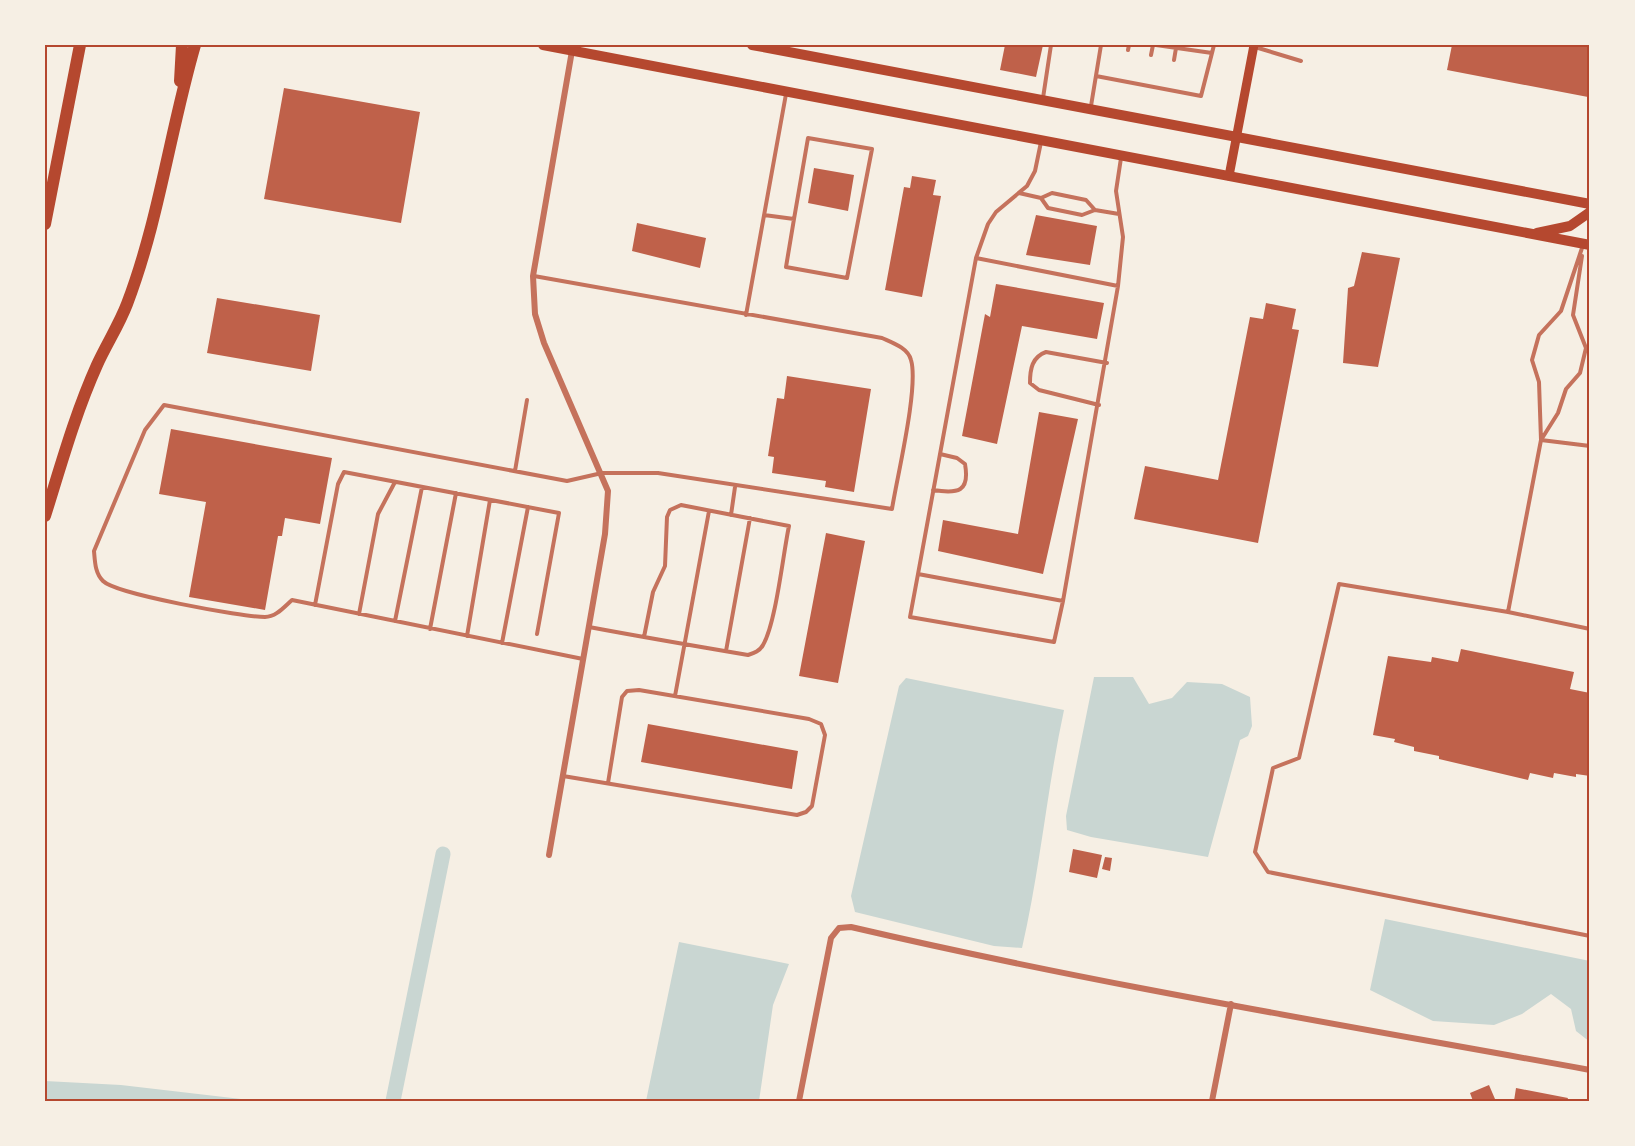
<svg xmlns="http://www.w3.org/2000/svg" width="1635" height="1146" viewBox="0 0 1635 1146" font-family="'Fira Sans Condensed',sans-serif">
<rect width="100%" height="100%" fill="#f6efe4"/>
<path fill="#c9d6d2" d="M 1094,677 L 1133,677 L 1149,704 L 1172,698 L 1187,682 L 1222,684 L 1250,697 L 1252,726 L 1248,736 L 1240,740 L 1208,857 L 1091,837 L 1067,830 L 1066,816 Z
M 906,678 L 1064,710 C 1047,789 1040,870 1022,948 L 994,946 L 855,912 L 851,896 L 899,686 Z
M 1385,919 L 1590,961 L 1590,1042 L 1576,1031 L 1571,1009 L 1551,994 L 1522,1014 L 1494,1025 L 1433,1021 L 1370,990 Z
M 679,942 L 789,964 L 773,1005 L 759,1101 L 646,1101 Z
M 45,1081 L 121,1085 L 258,1101 L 45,1101 Z"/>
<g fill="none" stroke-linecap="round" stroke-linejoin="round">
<path stroke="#c9d6d2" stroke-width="15" d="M 393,1101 L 443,854"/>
</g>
<path fill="#bf614a" d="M 1005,45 L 1043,45 L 1036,77 L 1000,70 Z
M 1452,45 L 1590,45 L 1588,97 L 1447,70 Z
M 284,88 L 420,112 L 401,223 L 264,199 Z
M 814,168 L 854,175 L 848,211 L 808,203 Z
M 912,176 L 936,180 L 933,195 L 941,196 L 922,297 L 885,290 L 904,187 L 910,188 Z
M 1036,215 L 1097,226 L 1090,265 L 1026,255 Z
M 637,223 L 706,238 L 700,268 L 632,251 Z
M 1362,252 L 1400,258 L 1378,367 L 1343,363 L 1348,288 L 1354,286 Z
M 996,284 L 1104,303 L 1097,339 L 1022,326 L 997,444 L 962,436 L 985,314 L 990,317 Z
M 217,298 L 320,315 L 311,371 L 207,353 Z
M 1266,303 L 1296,309 L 1292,329 L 1299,330 L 1258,543 L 1134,519 L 1145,466 L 1218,480 L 1250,317 L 1263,319 Z
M 787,376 L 871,389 L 854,492 L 825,487 L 826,481 L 772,473 L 774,457 L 768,456 L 777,398 L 784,399 Z
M 1039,412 L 1078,419 L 1043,574 L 938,551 L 943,520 L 1018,534 Z
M 171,429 L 332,458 L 320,524 L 285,518 L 282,536 L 278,536 L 265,610 L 189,597 L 206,502 L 159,494 Z
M 826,533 L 865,541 L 838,683 L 799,676 Z
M 1461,649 L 1574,672 L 1570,689 L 1590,693 L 1590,776 L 1576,774 L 1576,777 L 1554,773 L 1553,778 L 1530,773 L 1528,780 L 1439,759 L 1439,756 L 1414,751 L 1414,747 L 1394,742 L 1395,739 L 1373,735 L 1388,656 L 1431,662 L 1432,657 L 1458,662 Z
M 648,724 L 798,751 L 792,789 L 641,762 Z
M 1073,849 L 1102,855 L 1097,878 L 1069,872 Z
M 1105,857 L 1112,858 L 1110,871 L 1102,869 Z
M 1489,1085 L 1495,1099 L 1473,1101 L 1470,1093 Z
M 1516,1088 L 1568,1098 L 1567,1101 L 1514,1101 Z"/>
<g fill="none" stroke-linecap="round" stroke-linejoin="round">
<path stroke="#c5725c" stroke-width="4" d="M 1156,45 L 1212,53 L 1214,45
M 1255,47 L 1301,61
M 1128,50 L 1129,45
M 1151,55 L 1153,45
M 1174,60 L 1176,48
M 1096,76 L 1201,96 L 1212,53
M 1043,98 L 1051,45
M 1091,106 L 1101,45
M 1019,193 L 1041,198 L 1052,193 L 1086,200 L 1095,210
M 1041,198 L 1048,208 L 1082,215 L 1095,210 L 1119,214
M 764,215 L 794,219 L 786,267 L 847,278 L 872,149 L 808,138 L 794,219
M 976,258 L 1118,286 L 1063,601 L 918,574 L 976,258 L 988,224 L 996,212 L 1027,186 L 1035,171 L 1041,142
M 534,276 L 882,338 C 893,343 908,348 911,360 C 919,387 897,477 892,509 L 658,473 L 602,473 L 567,481 L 164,405 L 145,430 L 94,551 C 95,562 95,573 103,581 C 116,594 242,617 265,617 C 276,617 284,607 292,600 L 583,659
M 1118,286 L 1123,237 L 1116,191 L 1121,158
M 746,315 L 786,94
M 1099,405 L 1039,390 L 1030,383 C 1030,369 1032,357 1046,352 L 1107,363
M 1541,440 L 1558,413 L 1566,389 L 1580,373 L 1586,348 L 1573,315 L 1582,256
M 1541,440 L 1590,446
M 515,471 L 527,400
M 933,490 C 958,494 970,492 965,464 L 957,458 L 940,454
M 731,515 L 735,487
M 918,574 L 910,617 L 1054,642 L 1063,601
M 315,605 L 338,484 L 344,472 L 559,513 L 537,634
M 1508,612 L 1541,440 L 1539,382 L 1532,360 L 1539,335 L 1561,311 L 1583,245
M 359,614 L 378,514 L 395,482
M 395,621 L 422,487
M 589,627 C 642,637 695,646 748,655 C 754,653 760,651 763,645 C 776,623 783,554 789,526 L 681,505 L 670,510 L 667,517 L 665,566 L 653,592 L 644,637
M 430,629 L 456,493
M 1590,629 L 1508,612 L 1339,584 L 1299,758 L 1273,768 L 1255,852 L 1268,872 L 1590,936
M 467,636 L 490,500
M 502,643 L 528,507
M 726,651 L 750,518
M 675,696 L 709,511
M 563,776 L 797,815 L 806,812 L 812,806 L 825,735 L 821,724 L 809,719 L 639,690 L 627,691 L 622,697 L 608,783"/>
<path stroke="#c5725c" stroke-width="6" d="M 549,855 L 605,534 L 608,491 L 544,343 L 535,314 L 533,276 L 573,45
M 799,1101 L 831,938 L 839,928 L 851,927 C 1095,984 1343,1025 1590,1070
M 1212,1101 L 1231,1004"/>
<path stroke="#b5482f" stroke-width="9" d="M 1229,176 L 1254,45"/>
<path stroke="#b5482f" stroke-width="10" d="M 543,45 L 1590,245
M 752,45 L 1590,204
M 1537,233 L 1570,226 L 1590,212"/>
<path stroke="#b5482f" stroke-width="12" d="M 180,81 L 182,45
M 45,224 L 80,45
M 45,516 C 61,465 75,414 97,365 C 106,345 119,325 127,304 C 159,220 170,131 195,45"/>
</g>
<rect width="1635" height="1146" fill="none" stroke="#f6efe4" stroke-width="93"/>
<rect x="46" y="46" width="1542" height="1054" fill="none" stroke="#b5482f" stroke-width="2"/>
</svg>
